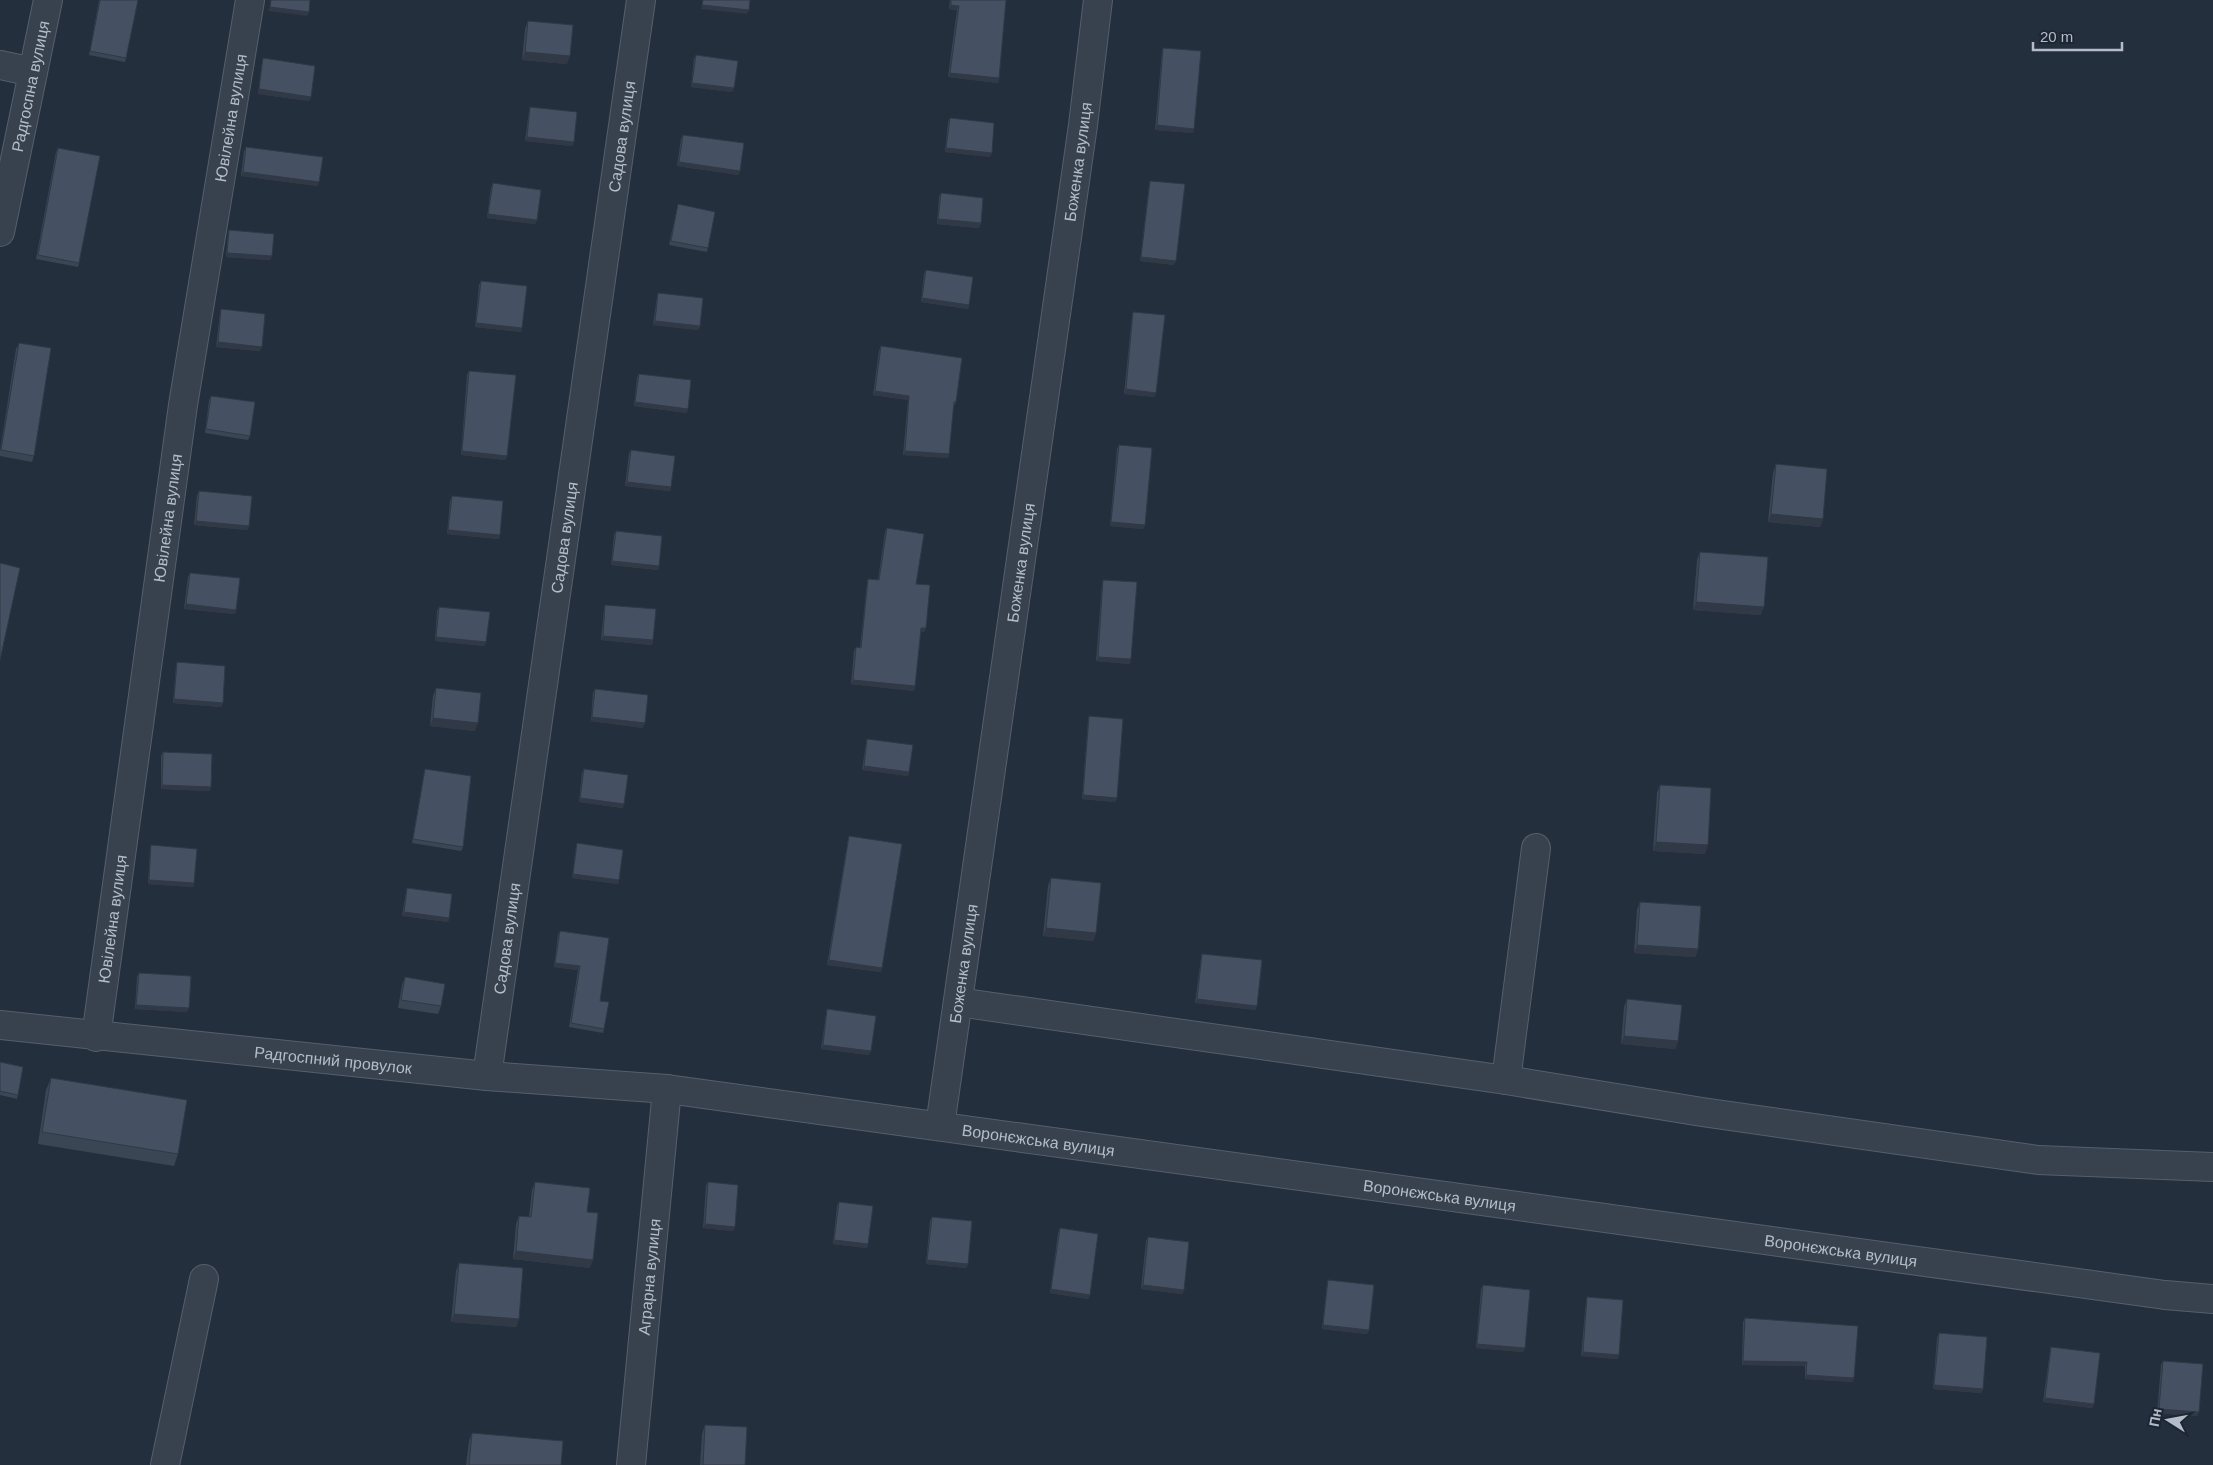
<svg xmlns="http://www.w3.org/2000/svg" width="2213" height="1465" viewBox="0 0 2213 1465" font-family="Helvetica,sans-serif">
<rect width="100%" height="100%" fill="#242f3e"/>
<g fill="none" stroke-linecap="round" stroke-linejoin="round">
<defs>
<g id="street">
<path d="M 0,65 L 33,72"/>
<path id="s1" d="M 0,232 L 48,0"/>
<path d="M 958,1002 L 1506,1080 L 1702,1112 L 2038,1160 L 2213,1167"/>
<path id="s2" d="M 0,1025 L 487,1076 L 667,1089 L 2165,1295 L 2213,1299"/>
<path id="s3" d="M 96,1037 L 183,405 L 250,0"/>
<path id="s4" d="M 487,1076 L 641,0"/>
<path d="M 1506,1080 L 1536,848"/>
<path id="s5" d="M 940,1126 L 1083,125 L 1098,0"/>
<path d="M 165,1465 L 204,1279"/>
<path id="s6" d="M 631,1465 L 667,1089"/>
</g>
</defs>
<use href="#street" stroke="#565f6c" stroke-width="30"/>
<use href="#street" stroke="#38414e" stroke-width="28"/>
</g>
<path fill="#3b4654" d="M 99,0 L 138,0 L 126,58 L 125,62 L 89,55 Z
M 950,0 L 1006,0 L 999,78 L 998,83 L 948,77 L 957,10 L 949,9 Z
M 528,21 L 567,64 L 522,60 L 525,29 Z
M 1163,48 L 1193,133 L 1155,130 L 1162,52 Z
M 696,55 L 732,92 L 691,87 L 694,59 Z
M 263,58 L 311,97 L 309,101 L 258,94 L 262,62 Z
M 530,107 L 574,142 L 572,146 L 525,141 L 529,111 Z
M 950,118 L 990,157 L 945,152 L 948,122 Z
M 683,135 L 739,175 L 677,166 L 681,139 Z
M 246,147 L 318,186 L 241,176 L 244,151 Z
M 58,148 L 79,263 L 78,267 L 36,259 L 56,152 Z
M 1150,181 L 1174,265 L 1140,261 L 1149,185 Z
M 493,183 L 537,220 L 535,224 L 487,218 L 491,188 Z
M 941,193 L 981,223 L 979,228 L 937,224 L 939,197 Z
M 678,204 L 708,248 L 707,252 L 669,245 Z
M 229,230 L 272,256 L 270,260 L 226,257 L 228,234 Z
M 926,270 L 969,305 L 968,309 L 921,302 L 924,274 Z
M 481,281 L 522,328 L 521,332 L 475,327 L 479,285 Z
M 658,293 L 700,326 L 698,330 L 653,325 L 657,297 Z
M 221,309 L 260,351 L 216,347 L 220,313 Z
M 1133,312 L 1155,397 L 1124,394 L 1132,316 Z
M 19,343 L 34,456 L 32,462 L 0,456 L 0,451 L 16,349 Z
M 881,346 L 956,402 L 954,406 L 953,406 L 949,454 L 948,458 L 903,455 L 908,400 L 873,395 L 879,351 Z
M 469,371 L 507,456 L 505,460 L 461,455 L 467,375 Z
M 639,374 L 687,413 L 634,406 L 637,378 Z
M 211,396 L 250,436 L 248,440 L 205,433 L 209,400 Z
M 1119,445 L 1145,525 L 1143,529 L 1110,526 L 1117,449 Z
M 631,450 L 671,487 L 670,491 L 625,486 L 629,454 Z
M 1776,464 L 1823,519 L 1820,527 L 1768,522 L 1773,473 Z
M 199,491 L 249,526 L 247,530 L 194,525 L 197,495 Z
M 452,496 L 499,539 L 447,534 L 450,501 Z
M 887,528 L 916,584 L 926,628 L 924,632 L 921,632 L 915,686 L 914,691 L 851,684 L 854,651 L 856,647 L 860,648 L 867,583 L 868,579 L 878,580 L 885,532 Z
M 616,531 L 659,566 L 658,570 L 611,565 L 614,535 Z
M 1700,552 L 1761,615 L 1693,610 L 1697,560 Z
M 190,573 L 236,610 L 235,614 L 184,609 L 188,577 Z
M 1103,580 L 1130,664 L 1096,661 L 1102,584 Z
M 605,605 L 653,640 L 652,645 L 601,640 L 604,609 Z
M 439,607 L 485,646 L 435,641 L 437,611 Z
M 177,662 L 223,703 L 221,707 L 173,703 L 176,666 Z
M 436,688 L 475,731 L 430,726 L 433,696 Z
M 595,689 L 643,728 L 591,721 L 593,693 Z
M 1089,716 L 1117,798 L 1115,802 L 1082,799 L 1088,720 Z
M 867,739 L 909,772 L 908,776 L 862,770 L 866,743 Z
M 163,752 L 210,791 L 161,789 L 161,756 Z
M 425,769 L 463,847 L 461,851 L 412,843 L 424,773 Z
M 584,769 L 623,808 L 579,802 L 582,773 Z
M 1660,785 L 1705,854 L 1653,851 L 1657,793 Z
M 849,836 L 881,972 L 827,965 L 848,840 Z
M 577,843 L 619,880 L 618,884 L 572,878 L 576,847 Z
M 151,845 L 194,883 L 193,887 L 148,884 L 150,849 Z
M 1051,878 L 1096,933 L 1093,941 L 1043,936 L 1048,886 Z
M 407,888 L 449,918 L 448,922 L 402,916 L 406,892 Z
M 1640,902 L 1698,949 L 1695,957 L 1634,953 L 1637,910 Z
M 560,931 L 600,1001 L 604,1029 L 603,1033 L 569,1027 L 578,970 L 554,967 L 558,935 Z
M 1202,954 L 1256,1010 L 1195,1003 L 1201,958 Z
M 139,973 L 187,1012 L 135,1009 L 137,977 Z
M 405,977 L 441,1006 L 438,1014 L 398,1008 L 402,985 Z
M 1627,999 L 1678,1041 L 1675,1049 L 1621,1044 L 1624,1007 Z
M 827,1009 L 869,1055 L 821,1049 L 826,1014 Z
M 0,1062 L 18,1095 L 17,1099 L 0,1095 Z
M 51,1078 L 178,1154 L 174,1166 L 38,1144 L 46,1090 Z
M 535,1182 L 590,1268 L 513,1259 L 516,1224 L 519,1216 L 529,1217 L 532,1190 Z
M 708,1182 L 735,1227 L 733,1231 L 703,1228 L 706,1186 Z
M 839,1202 L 868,1244 L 867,1248 L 833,1244 L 837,1206 Z
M 932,1217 L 968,1264 L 966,1268 L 926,1264 L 930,1221 Z
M 1060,1228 L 1090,1295 L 1088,1299 L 1050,1293 L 1058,1233 Z
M 1148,1237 L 1184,1290 L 1182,1294 L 1141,1289 L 1146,1241 Z
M 459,1263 L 519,1319 L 516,1327 L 451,1322 L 456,1271 Z
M 1328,1280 L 1369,1330 L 1367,1334 L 1322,1329 L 1327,1284 Z
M 1483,1285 L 1525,1348 L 1523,1352 L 1476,1348 L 1481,1289 Z
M 1587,1297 L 1618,1359 L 1581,1356 L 1586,1301 Z
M 1745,1318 L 1853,1382 L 1805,1379 L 1805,1366 L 1742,1365 L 1743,1322 Z
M 1939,1333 L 1983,1389 L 1981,1393 L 1933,1389 L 1937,1338 Z
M 2051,1347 L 2094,1404 L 2092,1408 L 2043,1402 L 2050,1351 Z
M 2163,1361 L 2199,1412 L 2197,1416 L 2157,1413 L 2161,1365 Z
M 705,1425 L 745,1465 L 700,1465 L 702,1434 Z
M 472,1433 L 561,1465 L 466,1465 L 469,1441 Z"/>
<path fill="#303945" d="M 702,5 L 749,10 L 747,14 L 701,9 Z
M 951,5 L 959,6 L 957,10 L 949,9 Z
M 270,7 L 309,12 L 307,16 L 268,11 Z
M 525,52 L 570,56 L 567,64 L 522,60 Z
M 950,73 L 999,78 L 998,83 L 948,77 Z
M 692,83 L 734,88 L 732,92 L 691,87 Z
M 259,89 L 311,97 L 309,101 L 258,94 Z
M 1157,125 L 1194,129 L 1193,133 L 1155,130 Z
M 527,137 L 574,142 L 572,146 L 525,141 Z
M 946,148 L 992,153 L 990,157 L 945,152 Z
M 679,162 L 740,171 L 739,175 L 677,166 Z
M 243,172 L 319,182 L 318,186 L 241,176 Z
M 488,214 L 537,220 L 535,224 L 487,218 Z
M 938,219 L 981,223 L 979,228 L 937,224 Z
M 227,253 L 272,256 L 270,260 L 226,257 Z
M 1141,257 L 1176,261 L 1174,265 L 1140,261 Z
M 922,298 L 969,305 L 968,309 L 921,302 Z
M 655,321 L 700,326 L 698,330 L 653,325 Z
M 476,323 L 522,328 L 521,332 L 475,327 Z
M 218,342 L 262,347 L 260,351 L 216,347 Z
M 1126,389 L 1156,393 L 1155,397 L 1124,394 Z
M 875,391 L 909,396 L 908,400 L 873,395 Z
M 635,402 L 688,409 L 687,413 L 634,406 Z
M 462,451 L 507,456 L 505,460 L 461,455 Z
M 905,451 L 949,454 L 948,458 L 903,455 Z
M 627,482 L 671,487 L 670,491 L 625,486 Z
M 1771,514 L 1823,519 L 1820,527 L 1768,522 Z
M 196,521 L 249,526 L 247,530 L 194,525 Z
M 1111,522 L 1145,525 L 1143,529 L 1110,526 Z
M 448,530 L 500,535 L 499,539 L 447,534 Z
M 612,561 L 659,566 L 658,570 L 611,565 Z
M 1696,602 L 1764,607 L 1761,615 L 1693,610 Z
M 186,604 L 236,610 L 235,614 L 184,609 Z
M 921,628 L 926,628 L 924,632 L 920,632 Z
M 603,636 L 653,640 L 652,645 L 601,640 Z
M 436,637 L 486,642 L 485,646 L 435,641 Z
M 1098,657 L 1131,659 L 1130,664 L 1096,661 Z
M 853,680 L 915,686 L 914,691 L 851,684 Z
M 174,699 L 223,703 L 221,707 L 173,703 Z
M 592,717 L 645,723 L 643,728 L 591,721 Z
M 433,718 L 478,723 L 475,731 L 430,726 Z
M 864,766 L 909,772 L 908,776 L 862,770 Z
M 162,785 L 211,787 L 210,791 L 161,789 Z
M 1083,795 L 1117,798 L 1115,802 L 1082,799 Z
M 580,798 L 624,804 L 623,808 L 579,802 Z
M 1656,842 L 1708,845 L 1705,854 L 1653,851 Z
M 573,874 L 619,880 L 618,884 L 572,878 Z
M 149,880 L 194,883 L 193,887 L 148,884 Z
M 404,912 L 449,918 L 448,922 L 402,916 Z
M 1046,928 L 1096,933 L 1093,941 L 1043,936 Z
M 1637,945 L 1698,949 L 1695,957 L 1634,953 Z
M 829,960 L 882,968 L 881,972 L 827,965 Z
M 555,963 L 580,966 L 578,970 L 554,967 Z
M 1197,999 L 1257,1006 L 1256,1010 L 1195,1003 Z
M 136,1005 L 189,1008 L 187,1012 L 135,1009 Z
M 1624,1036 L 1678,1041 L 1675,1049 L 1621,1044 Z
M 823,1045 L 871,1051 L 869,1055 L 821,1049 Z
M 705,1224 L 735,1227 L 733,1231 L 703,1228 Z
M 834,1240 L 868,1244 L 867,1248 L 833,1244 Z
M 516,1251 L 593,1260 L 590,1268 L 513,1259 Z
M 927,1260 L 968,1264 L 966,1268 L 926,1264 Z
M 1143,1285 L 1184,1290 L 1182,1294 L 1141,1289 Z
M 1051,1289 L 1090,1295 L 1088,1299 L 1050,1293 Z
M 454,1314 L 519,1319 L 516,1327 L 451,1322 Z
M 1323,1325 L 1369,1330 L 1367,1334 L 1322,1329 Z
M 1477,1344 L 1525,1348 L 1523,1352 L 1476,1348 Z
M 1583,1352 L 1619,1355 L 1618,1359 L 1581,1356 Z
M 1743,1361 L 1807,1362 L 1805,1366 L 1742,1365 Z
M 1806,1375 L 1854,1378 L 1853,1382 L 1805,1379 Z
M 1934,1385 L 1983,1389 L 1981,1393 L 1933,1389 Z
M 2045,1398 L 2094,1404 L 2092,1408 L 2043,1402 Z
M 2159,1409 L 2199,1412 L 2197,1416 L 2157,1413 Z"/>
<path fill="#455162" stroke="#303945" d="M 100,0 L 138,0 L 126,58 L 90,51 Z
M 271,0 L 310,0 L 309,12 L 270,7 Z
M 703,0 L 750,0 L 749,10 L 702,5 Z
M 951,0 L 1006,0 L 999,78 L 950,73 L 959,6 L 951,5 Z
M 528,21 L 573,25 L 570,56 L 525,52 Z
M 1163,48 L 1201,51 L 1194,129 L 1157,125 Z
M 696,55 L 738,61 L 734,88 L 692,83 Z
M 263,58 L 315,66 L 311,97 L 259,89 Z
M 530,107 L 577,112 L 574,142 L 527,137 Z
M 950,118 L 994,123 L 992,153 L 946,148 Z
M 683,135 L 744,143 L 740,171 L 679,162 Z
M 246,147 L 323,157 L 319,182 L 243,172 Z
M 58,148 L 100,156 L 79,263 L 38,255 Z
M 1150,181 L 1185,184 L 1176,261 L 1141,257 Z
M 493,183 L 541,190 L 537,220 L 488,214 Z
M 941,193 L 983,198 L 981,223 L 938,219 Z
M 678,204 L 715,212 L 708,248 L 671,241 Z
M 229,230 L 274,234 L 272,256 L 227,253 Z
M 926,270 L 973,277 L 969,305 L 922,298 Z
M 481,281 L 527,286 L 522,328 L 476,323 Z
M 658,293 L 703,298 L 700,326 L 655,321 Z
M 221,309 L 265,314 L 262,347 L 218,342 Z
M 1133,312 L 1165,315 L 1156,393 L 1126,389 Z
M 19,343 L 51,348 L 34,456 L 1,450 Z
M 881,346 L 962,358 L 956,402 L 954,402 L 949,454 L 905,451 L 909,396 L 875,391 Z
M 469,371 L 516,375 L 507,456 L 462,451 Z
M 639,374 L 691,380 L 688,409 L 635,402 Z
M 211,396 L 255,402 L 250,436 L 206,429 Z
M 1119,445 L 1152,448 L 1145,525 L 1111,522 Z
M 631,450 L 675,456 L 671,487 L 627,482 Z
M 1776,464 L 1827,469 L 1823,519 L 1771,514 Z
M 199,491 L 252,496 L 249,526 L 196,521 Z
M 452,496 L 503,501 L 500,535 L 448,530 Z
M 887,528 L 924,534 L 916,584 L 930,585 L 926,628 L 921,628 L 915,686 L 853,680 L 856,647 L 861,648 L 868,579 L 879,580 Z
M 616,531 L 662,536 L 659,566 L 612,561 Z
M 1700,552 L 1768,557 L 1764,607 L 1696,602 Z
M 0,563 L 20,568 L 0,660 Z
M 190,573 L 240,578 L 236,610 L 186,604 Z
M 1103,580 L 1137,582 L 1131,659 L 1098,657 Z
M 605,605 L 656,609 L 653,640 L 603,636 Z
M 439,607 L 490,612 L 486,642 L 436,637 Z
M 177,662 L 225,666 L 223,703 L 174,699 Z
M 436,688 L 481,693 L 478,723 L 433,718 Z
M 595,689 L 648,695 L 645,723 L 592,717 Z
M 1089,716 L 1123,719 L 1117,798 L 1083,795 Z
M 867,739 L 913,745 L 909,772 L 864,766 Z
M 163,752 L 212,754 L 211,787 L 162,785 Z
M 425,769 L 471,776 L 463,847 L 413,839 Z
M 584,769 L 628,775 L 624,804 L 580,798 Z
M 1660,785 L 1711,788 L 1708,845 L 1656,842 Z
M 849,836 L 902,844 L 882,968 L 829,960 Z
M 577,843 L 623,850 L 619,880 L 573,874 Z
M 151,845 L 197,849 L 194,883 L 149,880 Z
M 1051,878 L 1101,883 L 1096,933 L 1046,928 Z
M 407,888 L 452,894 L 449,918 L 404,912 Z
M 1640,902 L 1701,906 L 1698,949 L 1637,945 Z
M 560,931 L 609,938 L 600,1001 L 609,1002 L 604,1029 L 571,1023 L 580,966 L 555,963 Z
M 1202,954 L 1262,960 L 1257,1006 L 1197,999 Z
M 139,973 L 191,976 L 189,1008 L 136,1005 Z
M 405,977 L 445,984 L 441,1006 L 401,1000 Z
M 1627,999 L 1682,1005 L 1678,1041 L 1624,1036 Z
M 827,1009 L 876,1016 L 871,1051 L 823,1045 Z
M 0,1062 L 23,1067 L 18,1095 L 0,1091 Z
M 51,1078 L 187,1100 L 178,1154 L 42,1132 Z
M 535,1182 L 590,1188 L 587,1212 L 598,1213 L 593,1260 L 516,1251 L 519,1216 L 531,1217 Z
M 708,1182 L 738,1185 L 735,1227 L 705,1224 Z
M 839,1202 L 873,1206 L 868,1244 L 834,1240 Z
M 932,1217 L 972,1221 L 968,1264 L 927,1260 Z
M 1060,1228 L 1098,1234 L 1090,1295 L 1051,1289 Z
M 1148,1237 L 1189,1242 L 1184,1290 L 1143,1285 Z
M 459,1263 L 523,1268 L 519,1319 L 454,1314 Z
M 1328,1280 L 1374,1285 L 1369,1330 L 1323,1325 Z
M 1483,1285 L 1530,1290 L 1525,1348 L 1477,1344 Z
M 1587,1297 L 1623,1300 L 1619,1355 L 1583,1352 Z
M 1745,1318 L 1858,1326 L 1854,1378 L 1806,1375 L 1807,1362 L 1743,1361 Z
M 1939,1333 L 1987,1337 L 1983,1389 L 1934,1385 Z
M 2051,1347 L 2100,1353 L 2094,1404 L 2045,1398 Z
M 2163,1361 L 2203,1364 L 2199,1412 L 2159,1409 Z
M 705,1425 L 747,1427 L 745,1465 L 703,1465 Z
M 472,1433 L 563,1441 L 561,1465 L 469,1465 Z"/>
<g text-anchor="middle" stroke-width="4" stroke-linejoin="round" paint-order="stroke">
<g font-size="16" fill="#b4bcc9" stroke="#1d2633">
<text dy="6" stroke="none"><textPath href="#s1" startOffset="149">Радгоспна вулиця</textPath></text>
<text dy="6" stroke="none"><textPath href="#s3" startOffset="929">Ювілейна вулиця</textPath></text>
<text dy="6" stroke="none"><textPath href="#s4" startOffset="949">Садова вулиця</textPath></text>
<text dy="6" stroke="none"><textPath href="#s5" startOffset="974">Боженка вулиця</textPath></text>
<text dy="6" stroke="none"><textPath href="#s3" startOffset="524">Ювілейна вулиця</textPath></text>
<text dy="6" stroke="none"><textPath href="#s4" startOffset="544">Садова вулиця</textPath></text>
<text dy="6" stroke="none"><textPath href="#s5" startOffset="569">Боженка вулиця</textPath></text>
<text dy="6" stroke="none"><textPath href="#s3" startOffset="119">Ювілейна вулиця</textPath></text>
<text dy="6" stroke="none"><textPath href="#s4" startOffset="139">Садова вулиця</textPath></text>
<text dy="6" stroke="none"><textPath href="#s5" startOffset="164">Боженка вулиця</textPath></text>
<text dy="6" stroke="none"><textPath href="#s2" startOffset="335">Радгоспний провулок</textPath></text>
<text dy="6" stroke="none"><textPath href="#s2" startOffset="1045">Воронєжська вулиця</textPath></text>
<text dy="6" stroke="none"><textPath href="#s2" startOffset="1450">Воронєжська вулиця</textPath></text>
<text dy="6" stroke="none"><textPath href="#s2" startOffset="1855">Воронєжська вулиця</textPath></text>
<text dy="6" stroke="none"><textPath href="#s6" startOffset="189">Аграрна вулиця</textPath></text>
</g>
</g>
<g transform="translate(2168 1420) rotate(281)" stroke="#1d2633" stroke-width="4" paint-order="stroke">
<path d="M0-4L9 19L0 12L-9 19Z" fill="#b4bcc9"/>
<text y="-8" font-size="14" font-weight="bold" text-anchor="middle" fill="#b4bcc9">Пн</text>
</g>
<path d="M2033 42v8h89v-8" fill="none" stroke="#b4bcc9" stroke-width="2.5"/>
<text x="2040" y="42" font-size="15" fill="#b4bcc9" stroke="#1d2633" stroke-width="4" paint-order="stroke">20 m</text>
</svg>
